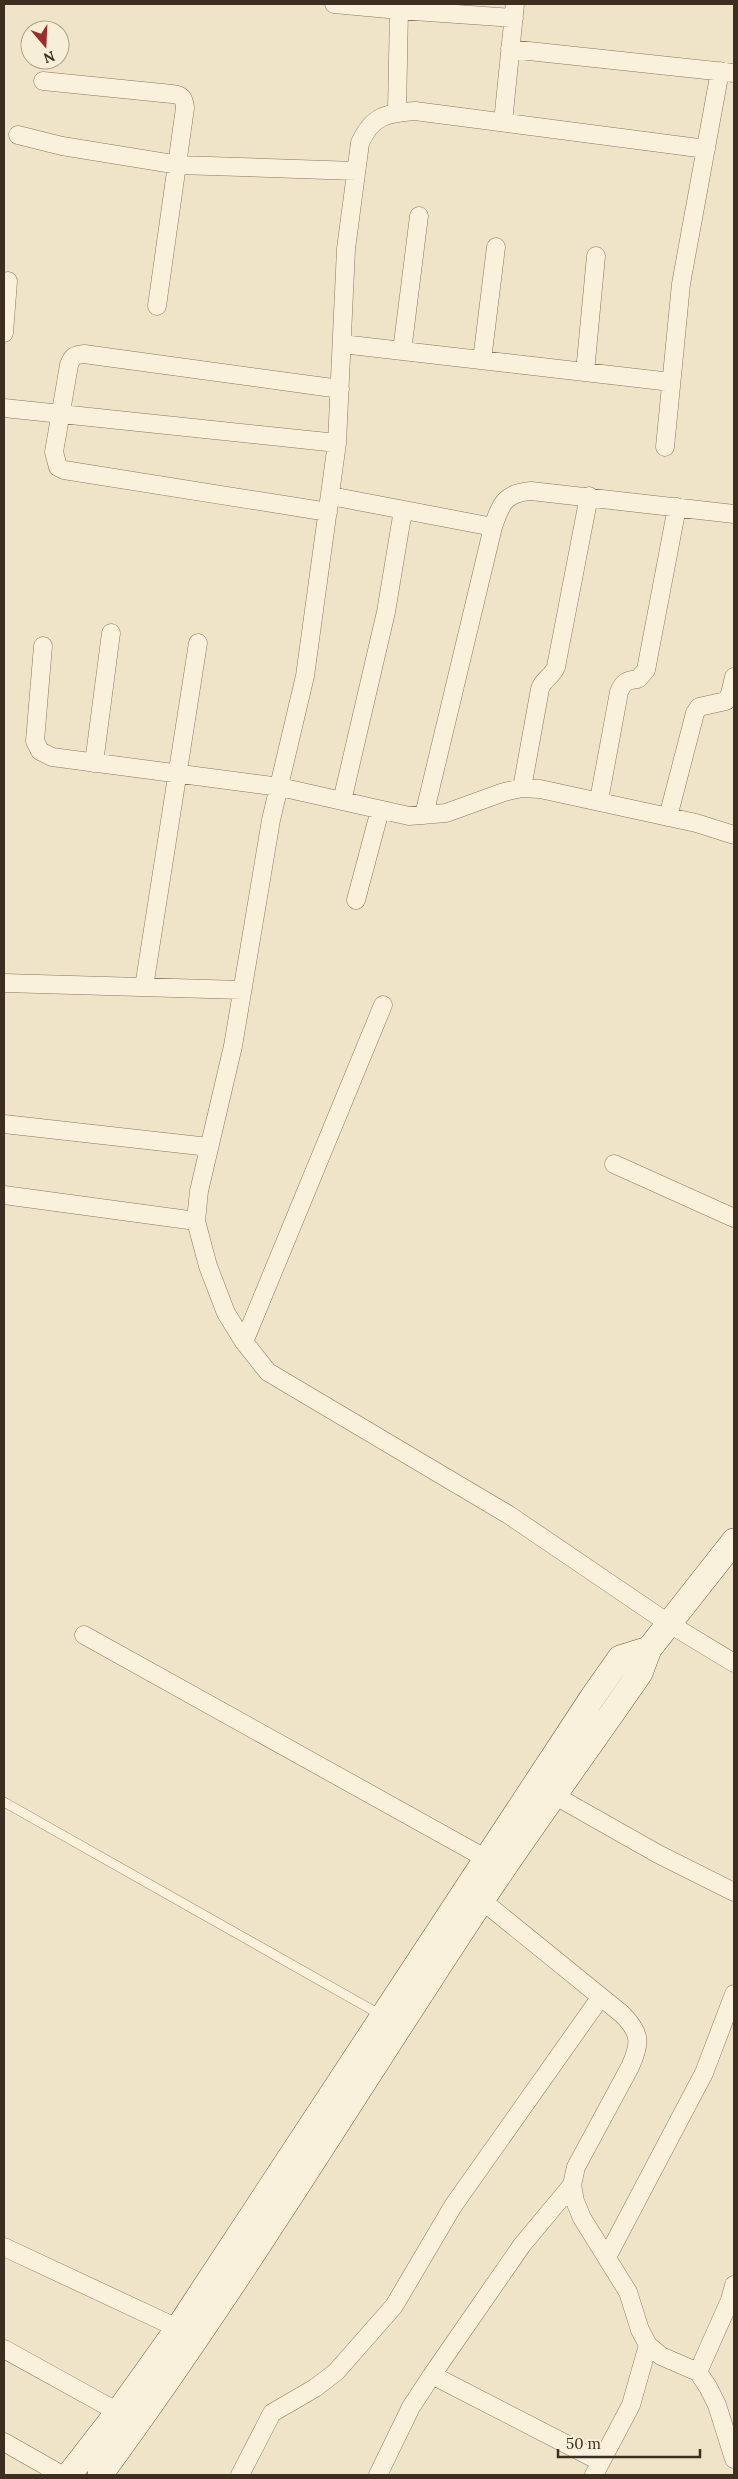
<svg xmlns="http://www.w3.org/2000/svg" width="738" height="2479" viewBox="0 0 738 2479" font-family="Lora,serif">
<rect width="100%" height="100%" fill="#f0e4c8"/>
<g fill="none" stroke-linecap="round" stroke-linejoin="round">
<defs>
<path id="lane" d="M 4,1802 L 381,2015"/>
<path id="street" d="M 334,4 L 399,10
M 510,49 L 734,73
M 43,81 L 172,94 C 182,95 184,98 185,108 L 157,306
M 397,112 L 399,10 L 514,18
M 503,122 L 515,4
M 18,135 L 62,146 L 179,165 L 356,171
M 706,149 L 415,111 C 386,113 372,116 360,143 L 346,249 L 337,443 L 305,676 L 271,820 L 233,1046 L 199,1191 L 196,1221 L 208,1266 L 226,1313 L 244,1342 L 268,1372 L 509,1515 L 668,1623 L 734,1663
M 4,333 L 8,281
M 342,344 L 671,382
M 402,351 L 419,216
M 482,360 L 496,247
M 585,372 L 596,256
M 4,408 L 337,443
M 665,447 L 681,284 L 720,71
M 331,496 L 493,527
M 328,512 L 64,470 L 58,467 L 54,452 L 69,365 C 72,356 75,355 84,354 L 340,389
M 43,646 L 35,741 L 40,751 L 52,757 L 280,787 L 409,816 L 446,813 L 504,792 L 522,788 L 540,789 L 696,823 L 734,835
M 94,763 L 111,633
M 522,788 L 540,689 C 543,679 552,677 556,667 L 589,496
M 599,800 L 619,692 C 623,682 627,680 638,679 L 646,670 L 677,507
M 342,801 L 386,612 L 403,510
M 424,815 L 493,527 C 501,503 505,493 531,491 L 734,514
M 668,817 L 695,713 L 699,707 L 726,701 L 730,694 L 734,677
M 356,900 L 380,810
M 4,983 L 242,990
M 144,987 L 198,643
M 4,1124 L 209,1147
M 614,1164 L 734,1218
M 4,1195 L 196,1221
M 244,1342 L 383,1005
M 84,1635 L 485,1858
M 545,1790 L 658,1854 L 734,1892
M 474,1894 L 622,2014 C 641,2033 641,2043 630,2067 L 576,2167 L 572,2185 L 575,2201 L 582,2218 L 628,2292 L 640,2330 L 648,2345 L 661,2356 L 698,2372 L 708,2387 L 717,2405 L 734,2459
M 4,2247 L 188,2333
M 607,2257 L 704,2073 L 734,1994
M 4,2349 L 118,2412
M 698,2372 L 730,2300 L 734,2285
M 432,2375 L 601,2462
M 4,2442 L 62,2475
M 240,2475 L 272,2413 L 315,2388 L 336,2372 L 394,2306 L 453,2206 L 600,1998
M 378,2475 L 411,2407 L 432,2375 L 522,2245 L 572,2185
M 594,2475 L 631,2405 L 648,2345"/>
<path id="secondary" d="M 69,2475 L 118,2412 L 178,2328 L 592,1698 L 620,1658 L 649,1649
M 100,2475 C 236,2290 355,2092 482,1900 C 533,1823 588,1749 640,1673 L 649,1649 L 734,1541"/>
</defs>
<use href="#lane" stroke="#8d765c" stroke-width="10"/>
<use href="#street" stroke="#8d765c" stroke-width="19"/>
<use href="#secondary" stroke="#6f573f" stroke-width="26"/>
<use href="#lane" stroke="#faf1dc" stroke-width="9"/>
<use href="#street" stroke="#faf1dc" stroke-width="18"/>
<use href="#secondary" stroke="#faf1dc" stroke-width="25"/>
</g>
<rect width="738" height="2479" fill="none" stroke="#3d2e20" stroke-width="10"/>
<g transform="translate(45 45) rotate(161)"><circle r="24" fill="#f7eed8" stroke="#ada18e"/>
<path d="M0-4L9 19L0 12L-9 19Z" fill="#9e2a2b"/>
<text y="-8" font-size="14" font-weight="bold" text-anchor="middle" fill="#3d2e20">N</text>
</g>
<path d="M558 2449v8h142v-8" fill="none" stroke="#3d2e20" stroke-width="2.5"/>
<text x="566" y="2449" font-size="15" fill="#3d2e20" stroke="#f7eed8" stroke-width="4" paint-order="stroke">50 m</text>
</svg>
